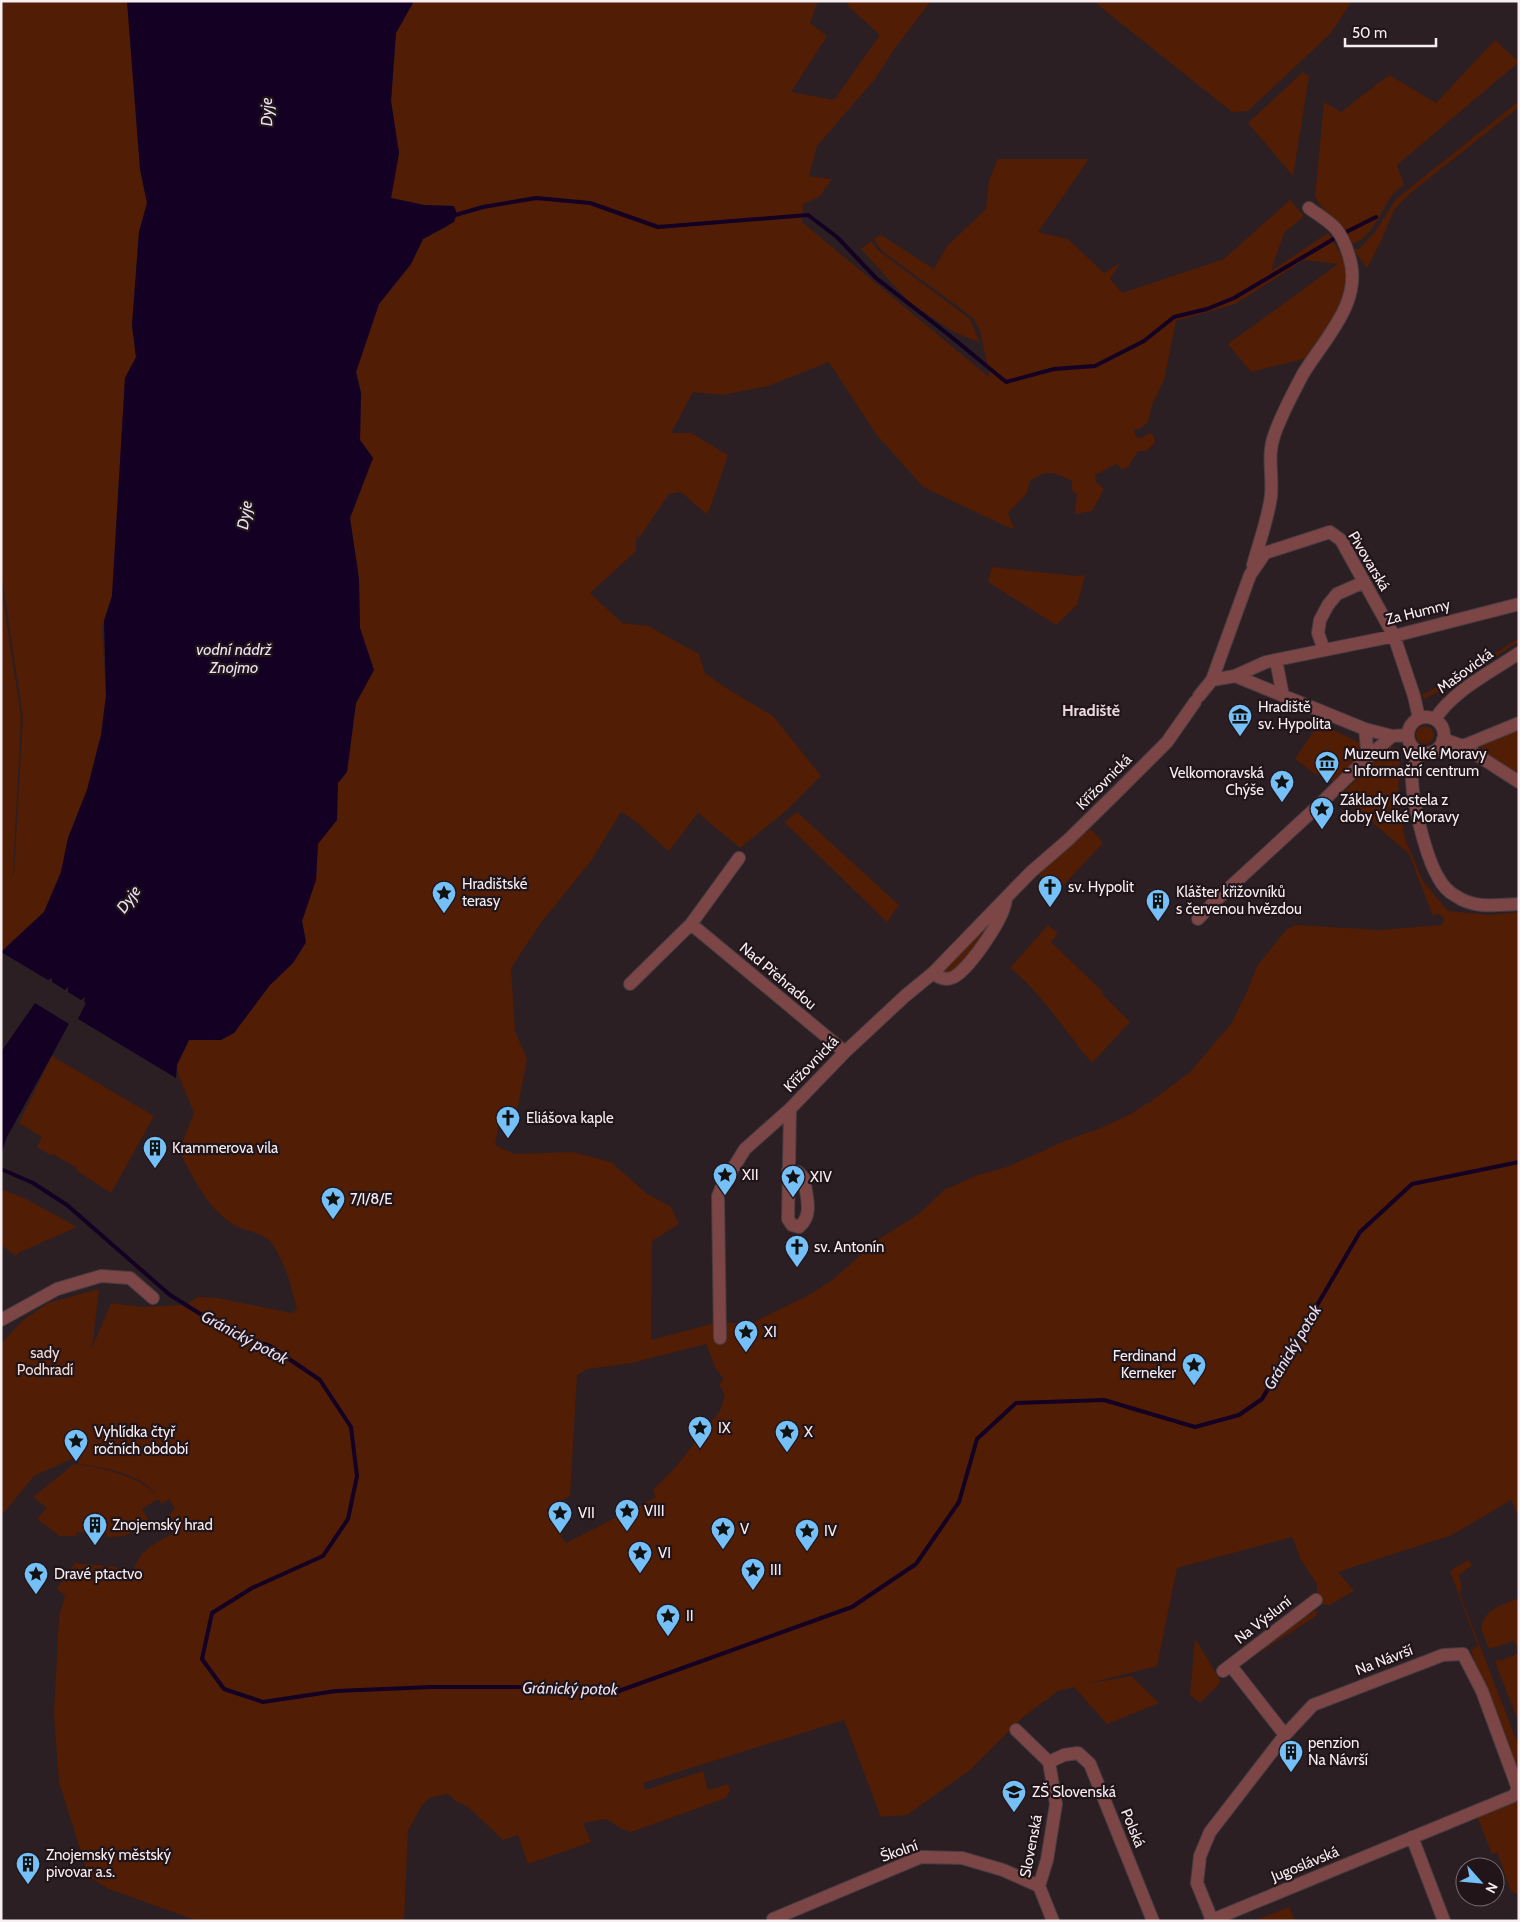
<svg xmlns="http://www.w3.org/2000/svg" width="1520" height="1922" viewBox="0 0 1520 1922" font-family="Cabin,sans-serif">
<rect width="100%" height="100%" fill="#2b1f23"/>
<path fill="#511d05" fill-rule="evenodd" d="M 1,1 L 127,1 L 140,169 L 147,203 L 139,232 L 132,325 L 136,357 L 125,378 L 112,596 L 102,627 L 106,696 L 101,735 L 87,790 L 68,838 L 61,872 L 44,912 L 1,952 L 1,585 L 21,717 L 13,873 L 11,878 L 14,873 L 23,717 L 3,584 L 1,581 Z
M 414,1 L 818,1 L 810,23 L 827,36 L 791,92 L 834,100 L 880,35 L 847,5 L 850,1 L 931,1 L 895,48 L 875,79 L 817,146 L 809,176 L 832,179 L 819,197 L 803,204 L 802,222 L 990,378 L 980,330 L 972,317 L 881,250 L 874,239 L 881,235 L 934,269 L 947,246 L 986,209 L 989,180 L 998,159 L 1089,159 L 1038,232 L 1068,239 L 1104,273 L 1120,263 L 1110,279 L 1122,293 L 1224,259 L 1290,200 L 1304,216 L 1284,233 L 1271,271 L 1328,233 C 1334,243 1343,255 1346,267 C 1354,297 1324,334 1308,358 L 1251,372 L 1228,344 L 1338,264 L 1304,260 L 1235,304 L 1176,321 L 1164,380 L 1152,405 L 1148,422 L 1141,428 L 1134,430 L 1136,437 L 1140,438 L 1150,433 L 1154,436 L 1155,443 L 1146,451 L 1138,451 L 1128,467 L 1122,469 L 1116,464 L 1095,475 L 1096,482 L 1104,489 L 1092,511 L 1075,514 L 1077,494 L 1072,491 L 1072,481 C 1053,472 1048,469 1030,481 L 1027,493 L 1008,513 L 1014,529 L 1005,526 L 923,487 L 876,434 L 829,362 L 768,386 L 722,395 L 693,392 L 671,433 L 691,433 L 728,455 L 709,511 L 707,511 L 706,514 L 681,492 L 669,494 L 637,541 L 636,524 L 636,551 L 590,593 L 622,623 L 648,626 L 699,654 L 705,673 L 726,688 L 773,716 L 821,776 L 786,811 L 740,848 L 698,813 L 669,851 C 652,838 640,822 621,812 L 591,861 L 540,924 L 511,968 L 515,1031 L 527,1059 L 516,1116 L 499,1123 L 495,1145 L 514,1154 L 572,1152 L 611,1162 L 646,1193 L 671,1207 L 679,1224 L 652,1241 L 651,1340 L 715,1323 L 752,1323 L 807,1296 L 831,1281 L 878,1240 L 920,1213 L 944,1190 L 978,1175 L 1007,1167 L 1067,1140 L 1098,1129 L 1131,1114 L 1149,1102 L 1151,1103 L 1151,1101 L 1190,1072 L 1231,1024 L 1246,994 L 1257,966 L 1287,929 L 1295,925 L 1380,930 L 1442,925 L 1444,921 L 1442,916 L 1439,914 L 1433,916 L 1409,854 L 1341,795 L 1389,745 L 1398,751 L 1400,757 L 1398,798 L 1405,839 L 1423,881 L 1448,911 L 1490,915 L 1519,912 L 1519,1517 L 1511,1500 L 1452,1535 L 1338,1572 L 1354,1591 L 1330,1605 L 1321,1604 L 1317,1593 L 1317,1584 L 1301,1560 L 1292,1537 L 1177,1568 L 1157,1666 L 1086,1684 L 1131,1676 L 1159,1703 L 1107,1724 L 1074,1687 L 1058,1691 L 1023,1717 L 970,1770 L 907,1815 L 881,1817 L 844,1720 L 643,1783 L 645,1790 L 703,1771 L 708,1790 L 728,1784 L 730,1790 L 726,1798 L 631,1832 L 620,1828 L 606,1819 L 583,1823 L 591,1842 L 528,1864 L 518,1835 L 503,1840 L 468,1807 L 457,1802 L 448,1794 L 431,1797 L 422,1805 L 408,1831 L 404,1921 L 198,1921 L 109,1889 L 89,1877 L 59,1782 L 54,1714 L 59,1617 L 65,1595 L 57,1589 L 75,1563 L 115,1567 L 132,1576 C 139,1548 155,1544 179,1530 L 169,1514 L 175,1509 L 169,1499 L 162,1504 L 158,1499 L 142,1509 L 150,1522 L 124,1536 L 107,1537 L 106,1532 L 77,1532 L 76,1536 L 60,1536 L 37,1519 L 47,1508 L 33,1497 L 74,1464 C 102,1468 136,1474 156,1495 C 143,1474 102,1467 79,1464 L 80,1442 L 78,1456 L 34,1476 L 1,1516 L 1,1344 L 22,1321 L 48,1303 L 99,1289 L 92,1348 L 111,1303 L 142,1307 L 186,1305 L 198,1297 L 217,1298 L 292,1313 L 297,1309 C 291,1286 285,1260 270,1241 C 263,1233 241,1230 231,1223 C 206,1206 193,1177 179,1151 L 194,1113 L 178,1074 L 177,1065 L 189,1040 L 221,1040 L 234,1033 L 270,985 L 293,963 L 306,943 L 302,921 L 316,880 L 318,843 L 337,820 L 338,783 L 347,772 L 356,703 L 374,670 L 360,628 L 359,579 L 350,518 L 373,458 L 360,440 L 361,393 L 356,372 L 379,304 L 411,264 L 423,239 L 447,227 L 454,206 L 424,205 L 391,198 L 399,153 L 391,101 L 396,33 ZM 706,1344 L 715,1367 L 724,1380 L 719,1384 L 725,1395 L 720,1411 L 674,1469 L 653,1490 L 656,1497 L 566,1543 L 560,1536 L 565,1535 L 560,1533 L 546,1509 L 570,1496 L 577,1375 L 588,1369 L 632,1363 Z
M 1093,1 L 1352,1 L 1330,34 L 1248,111 L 1232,112 Z
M 1495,40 L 1519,62 L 1397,165 L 1404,185 C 1400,188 1395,191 1392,195 C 1380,212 1372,240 1349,245 L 1315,197 L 1324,102 L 1341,112 L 1389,75 L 1436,103 Z
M 1303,72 L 1309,77 L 1293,176 L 1248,123 Z
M 1519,101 L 1519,107 L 1408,195 L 1394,210 L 1380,243 L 1367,268 L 1353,249 L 1359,249 L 1375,232 L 1396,199 Z
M 871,241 L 879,251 L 970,319 L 980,343 L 954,332 L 910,303 L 861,249 Z
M 992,567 L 1075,576 L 1085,575 L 1077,605 L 1056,625 L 988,582 Z
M 1519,638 L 1519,641 L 1460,681 L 1424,699 L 1421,695 L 1458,677 Z
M 1319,723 L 1362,744 L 1359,759 L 1334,782 L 1321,773 L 1318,776 L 1295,759 Z
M1416 735a9 9 0 1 1 18 0a9 9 0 1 1-18 0Z
M 1519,727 L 1519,774 L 1487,755 C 1482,751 1481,748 1482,742 Z
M 797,812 L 899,905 L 887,922 L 784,822 Z
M 1091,829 L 1103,843 L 1059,890 L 1038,874 L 1073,842 Z
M 1002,909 L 957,971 L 943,975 L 942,971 Z
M 1048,925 L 1058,933 L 1051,942 L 1103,992 L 1102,994 L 1130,1022 L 1092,1063 C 1068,1035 1039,990 1010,968 Z
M 52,1056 L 154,1116 L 111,1193 L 77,1171 L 77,1168 L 53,1154 L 52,1156 L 37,1147 L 42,1137 L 19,1123 Z
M 4,1190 L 26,1199 L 77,1227 L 18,1253 L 16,1256 L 1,1245 L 1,1195 Z
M 1468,1560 L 1472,1565 L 1459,1575 L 1462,1590 L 1459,1592 L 1519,1747 L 1519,1780 L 1481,1683 L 1471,1650 L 1478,1646 L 1450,1571 Z
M 1519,1598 L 1519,1652 L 1514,1641 L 1489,1649 C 1487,1644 1483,1636 1482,1630 C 1480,1610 1505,1604 1519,1598 Z
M 1318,1610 L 1316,1616 L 1262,1651 L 1260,1647 C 1282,1636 1295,1619 1318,1610 Z
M 1195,1638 L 1221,1682 L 1200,1703 L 1190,1695 Z
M 1519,1653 L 1519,1723 L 1495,1662 L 1498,1659 L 1500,1661 Z
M 1519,1797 L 1519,1895 L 1511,1891 L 1497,1852 L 1492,1854 L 1476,1814 Z
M 1289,1907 L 1295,1921 L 1254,1921 Z"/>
<path fill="#140023" d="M 127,1 L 414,1 L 396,33 L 391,101 L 399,153 L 391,198 L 424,205 L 454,206 L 457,214 L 454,222 L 423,239 L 411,264 L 379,304 L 356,372 L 361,393 L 360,440 L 373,458 L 350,518 L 359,579 L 360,628 L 374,670 L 356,703 L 347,772 L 338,783 L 337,820 L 318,844 L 316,880 L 302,921 L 306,942 L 293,963 L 270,985 L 234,1033 L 221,1040 L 189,1040 L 177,1065 L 176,1078 L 78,1019 L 86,1003 L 84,1002 L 85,997 L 81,1000 L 68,992 L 68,987 L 65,990 L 52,982 L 52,978 L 48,980 L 1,952 L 44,912 L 61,872 L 68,838 L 87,790 L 101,735 L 106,696 L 104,621 L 112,596 L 125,378 L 136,357 L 132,325 L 139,232 L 147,203 L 140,169 Z
M 35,1003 L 69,1024 L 7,1137 L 1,1154 L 1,1052 Z"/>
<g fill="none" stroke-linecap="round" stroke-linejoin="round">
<path stroke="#140023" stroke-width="4" d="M 452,216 L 483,207 L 536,198 L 590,203 L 658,227 L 808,215 L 837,237 L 876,278 L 949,335 L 1006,382 L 1054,369 L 1095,366 L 1144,341 L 1174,317 L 1207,309 L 1234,298 L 1342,234 L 1376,217
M 1,1169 L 33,1183 L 67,1205 L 170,1295 L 231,1333 L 270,1346 L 320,1380 L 351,1427 L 357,1476 L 348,1519 L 323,1556 L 252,1588 L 212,1613 L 202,1659 L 224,1689 L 263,1702 L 336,1691 L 432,1687 L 582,1687 L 616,1692 L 852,1607 L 916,1564 L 959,1502 L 977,1439 L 1016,1403 L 1104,1400 L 1195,1427 L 1239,1415 L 1262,1399 L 1360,1232 L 1412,1184 L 1519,1162"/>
<defs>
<path id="minor" d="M 1253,565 C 1259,543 1268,519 1271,496 C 1273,475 1267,455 1274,436 C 1280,417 1294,391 1303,374 C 1325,338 1364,301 1349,256 C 1346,246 1342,236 1336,229 C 1328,220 1318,215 1309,208
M 1324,650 L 1318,633 L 1320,620 L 1328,605 L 1337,594 L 1364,582
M 1276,660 L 1283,696
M 1235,676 L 1266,662 L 1394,636 L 1519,604
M 1212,680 L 1235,676 L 1365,729 L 1392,736 L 1408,735
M 1199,696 L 1212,680 L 1250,575 L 1265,553 L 1330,532 L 1341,540 L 1394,636 L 1414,696 L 1419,718
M1408 735a18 18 0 1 1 36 0a18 18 0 1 1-36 0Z
M 1435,719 C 1454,690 1490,673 1519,653
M 1443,739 L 1463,746 L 1519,723
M 1463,746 L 1519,782
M 1420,752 C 1417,760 1412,769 1412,778 C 1412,801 1426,857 1438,877 C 1442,885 1448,892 1456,896 C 1474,909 1498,905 1519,904
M 1368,757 L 1392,736
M 1198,919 L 1215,901 L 1318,806 L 1368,757 L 1365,729
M 691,924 L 845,1052
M 933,973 C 939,978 946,981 954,977 C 970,968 1006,916 1006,898
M 630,984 L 691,924 L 739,858
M 788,1171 L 798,1172 L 804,1178 C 806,1196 814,1215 799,1227 L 792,1225 L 788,1219 L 790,1109
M 1,1320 L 57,1289 L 101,1276 L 130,1278 L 153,1298
M 720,1338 L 718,1196 L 722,1186 L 745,1149 L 790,1109 L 845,1052 L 905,996 L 933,973 L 1031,872 L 1068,840 L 1115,794 L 1167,742 L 1195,702
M 1231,1666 L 1285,1735
M 1223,1671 L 1316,1600
M 1016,1730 L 1049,1762 L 1056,1804 L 1047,1860 L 1039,1886 L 1053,1921
M 1049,1762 L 1064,1755 L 1078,1753 L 1090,1764 L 1153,1921
M 1412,1837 L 1444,1921
M 773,1919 L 921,1857 L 962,1858 L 1003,1870 L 1039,1886
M 1210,1921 L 1212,1920 L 1513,1796 L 1517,1791 L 1517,1786 L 1482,1691 L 1463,1654 L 1443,1655 L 1313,1705 L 1285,1735 L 1210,1832 L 1200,1856 L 1197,1883 L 1212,1920 L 1212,1921"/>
</defs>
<use href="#minor" stroke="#483c40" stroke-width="14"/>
<use href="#minor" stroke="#7c4647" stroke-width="12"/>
</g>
<defs>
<symbol id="museum-pin" viewBox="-11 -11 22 30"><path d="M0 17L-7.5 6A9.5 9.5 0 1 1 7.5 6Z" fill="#75c0f6" stroke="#21151a"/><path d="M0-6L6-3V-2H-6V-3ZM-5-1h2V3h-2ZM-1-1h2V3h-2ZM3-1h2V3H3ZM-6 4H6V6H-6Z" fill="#111"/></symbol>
<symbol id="sight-pin" viewBox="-11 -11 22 30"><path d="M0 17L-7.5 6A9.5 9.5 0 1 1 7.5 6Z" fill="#75c0f6" stroke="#21151a"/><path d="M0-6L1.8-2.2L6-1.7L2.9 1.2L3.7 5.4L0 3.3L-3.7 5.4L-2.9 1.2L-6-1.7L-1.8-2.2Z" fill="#111"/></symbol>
<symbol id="church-pin" viewBox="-11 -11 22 30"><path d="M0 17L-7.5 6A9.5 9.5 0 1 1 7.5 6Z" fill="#75c0f6" stroke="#21151a"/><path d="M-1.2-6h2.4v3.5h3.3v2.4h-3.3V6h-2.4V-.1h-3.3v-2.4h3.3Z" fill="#111"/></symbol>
<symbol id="building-pin" viewBox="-11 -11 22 30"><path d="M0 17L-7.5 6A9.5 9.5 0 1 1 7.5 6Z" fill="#75c0f6" stroke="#21151a"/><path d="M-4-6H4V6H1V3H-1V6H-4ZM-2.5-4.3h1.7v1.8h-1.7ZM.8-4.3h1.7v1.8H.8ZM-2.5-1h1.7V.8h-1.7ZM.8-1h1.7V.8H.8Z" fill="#111"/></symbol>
<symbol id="school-pin" viewBox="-11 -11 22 30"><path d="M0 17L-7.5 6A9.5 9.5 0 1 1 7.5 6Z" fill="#75c0f6" stroke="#21151a"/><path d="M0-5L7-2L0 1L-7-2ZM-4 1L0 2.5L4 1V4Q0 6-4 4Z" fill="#111"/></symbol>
</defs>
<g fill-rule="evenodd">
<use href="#museum-pin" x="1226" y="702" width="28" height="38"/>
<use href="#museum-pin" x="1313" y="749" width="28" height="38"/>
<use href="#sight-pin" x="1268" y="768" width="28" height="38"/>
<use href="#sight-pin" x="1308" y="795" width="28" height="38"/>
<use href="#church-pin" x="1036" y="873" width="28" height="38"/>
<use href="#sight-pin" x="430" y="879" width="28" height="38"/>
<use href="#building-pin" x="1144" y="887" width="28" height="38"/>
<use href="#church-pin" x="494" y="1104" width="28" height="38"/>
<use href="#building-pin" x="141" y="1134" width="28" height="38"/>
<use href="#sight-pin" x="711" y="1161" width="28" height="38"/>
<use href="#sight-pin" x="779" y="1163" width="28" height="38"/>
<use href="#sight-pin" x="319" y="1185" width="28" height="38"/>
<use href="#church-pin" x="783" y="1233" width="28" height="38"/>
<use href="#sight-pin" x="732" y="1318" width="28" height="38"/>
<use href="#sight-pin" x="1180" y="1351" width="28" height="38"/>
<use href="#sight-pin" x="686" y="1414" width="28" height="38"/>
<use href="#sight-pin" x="773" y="1418" width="28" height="38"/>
<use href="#sight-pin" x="62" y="1427" width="28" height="38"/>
<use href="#sight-pin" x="613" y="1497" width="28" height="38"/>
<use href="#sight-pin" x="546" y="1499" width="28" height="38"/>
<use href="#building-pin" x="81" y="1511" width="28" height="38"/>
<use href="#sight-pin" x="709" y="1515" width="28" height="38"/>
<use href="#sight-pin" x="793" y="1517" width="28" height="38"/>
<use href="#sight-pin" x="626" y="1539" width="28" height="38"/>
<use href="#sight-pin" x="739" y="1556" width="28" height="38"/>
<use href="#sight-pin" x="22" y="1560" width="28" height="38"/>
<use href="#sight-pin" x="654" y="1602" width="28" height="38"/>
<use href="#building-pin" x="1277" y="1738" width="28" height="38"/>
<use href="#school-pin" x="1000" y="1778" width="28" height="38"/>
<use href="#building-pin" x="14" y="1850" width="28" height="38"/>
</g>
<g text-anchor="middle" stroke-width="4.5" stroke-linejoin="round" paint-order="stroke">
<g font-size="15" fill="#f7eef1" stroke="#21151a">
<text transform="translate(1369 561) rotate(59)" y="5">Pivovarská</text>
<text transform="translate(1418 612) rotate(-14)" y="5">Za Humny</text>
<text transform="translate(1465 671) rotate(-36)" y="5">Mašovická</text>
<text transform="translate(1104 782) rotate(-45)" y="5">Křížovnická</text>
<text transform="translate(778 976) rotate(40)" y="5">Nad Přehradou</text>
<text transform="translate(811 1064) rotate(-46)" y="5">Křížovnická</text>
<text transform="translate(1263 1620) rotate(-38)" y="5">Na Výsluní</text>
<text transform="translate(1384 1660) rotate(-21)" y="5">Na Návrší</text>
<text transform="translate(1133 1828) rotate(68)" y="5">Polská</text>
<text transform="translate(1031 1846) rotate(-79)" y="5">Slovenská</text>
<text transform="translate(899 1851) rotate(-19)" y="5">Školní</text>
<text transform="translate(1305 1864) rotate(-22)" y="5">Jugoslávská</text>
</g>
<g font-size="15" fill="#f7eef1" stroke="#21151a" text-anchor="start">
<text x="1258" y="712">Hradiště<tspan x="1258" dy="17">sv. Hypolita</tspan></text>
<text x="1344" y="759">Muzeum Velké Moravy<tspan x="1344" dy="17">- Informační centrum</tspan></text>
<text x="1264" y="778" text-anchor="end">Velkomoravská<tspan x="1264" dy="17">Chýše</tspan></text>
<text x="1340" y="805">Základy Kostela z<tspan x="1340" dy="17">doby Velké Moravy</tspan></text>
<text x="462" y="889">Hradištské<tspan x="462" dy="17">terasy</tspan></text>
<text x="1068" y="892">sv. Hypolit</text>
<text x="1176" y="897">Klášter křižovníků<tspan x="1176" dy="17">s červenou hvězdou</tspan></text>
<text x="526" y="1123">Eliášova kaple</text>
<text x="172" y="1153">Krammerova vila</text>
<text x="742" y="1180">XII</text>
<text x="810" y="1182">XIV</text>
<text x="350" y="1204">7/I/8/E</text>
<text x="814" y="1252">sv. Antonín</text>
<text x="764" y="1337">XI</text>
<text x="1176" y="1361" text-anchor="end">Ferdinand<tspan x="1176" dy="17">Kerneker</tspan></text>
<text x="718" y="1433">IX</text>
<text x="94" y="1437">Vyhlídka čtyř<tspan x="94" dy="17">ročních období</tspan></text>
<text x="804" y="1437">X</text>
<text x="644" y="1516">VIII</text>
<text x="578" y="1518">VII</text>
<text x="112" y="1530">Znojemský hrad</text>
<text x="740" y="1534">V</text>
<text x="824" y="1536">IV</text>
<text x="658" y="1558">VI</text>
<text x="770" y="1575">III</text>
<text x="54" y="1579">Dravé ptactvo</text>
<text x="686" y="1621">II</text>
<text x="1308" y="1748">penzion<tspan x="1308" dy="17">Na Návrší</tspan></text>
<text x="1032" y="1797">ZŠ Slovenská</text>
<text x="46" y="1860">Znojemský městský<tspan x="46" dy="17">pivovar a.s.</tspan></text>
</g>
<g font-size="15" fill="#f2dbd3" stroke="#21151a">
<text x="45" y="1358">sady<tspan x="45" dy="17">Podhradí</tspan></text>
</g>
<g font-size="16" font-style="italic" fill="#eae0f2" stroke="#21151a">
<text transform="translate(266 112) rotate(-91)" y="6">Dyje</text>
<text transform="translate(244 515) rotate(-81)" y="6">Dyje</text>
<text x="234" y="655">vodní nádrž<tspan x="234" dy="18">Znojmo</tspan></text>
<text transform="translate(128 899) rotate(-54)" y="6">Dyje</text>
<text transform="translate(245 1337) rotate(28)" y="6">Gránický potok</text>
<text transform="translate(1292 1347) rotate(-59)" y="6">Gránický potok</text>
<text transform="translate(570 1688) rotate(1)" y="6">Gránický potok</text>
</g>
<g font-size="16" font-weight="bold" fill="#ead8dd" stroke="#21151a">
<text x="1091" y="716">Hradiště</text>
</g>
</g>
<rect width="1520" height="1922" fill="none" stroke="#f7eef1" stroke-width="5"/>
<g transform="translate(1480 1882) rotate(117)"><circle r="24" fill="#21151a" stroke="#776c70"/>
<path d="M0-4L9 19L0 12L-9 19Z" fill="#75c0f6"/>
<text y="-8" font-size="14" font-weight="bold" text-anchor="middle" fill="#f7eef1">N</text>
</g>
<path d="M1345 38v8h91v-8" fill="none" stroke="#f7eef1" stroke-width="2.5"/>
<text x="1352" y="38" font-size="15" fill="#f7eef1" stroke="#21151a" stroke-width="4" paint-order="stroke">50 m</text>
</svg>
